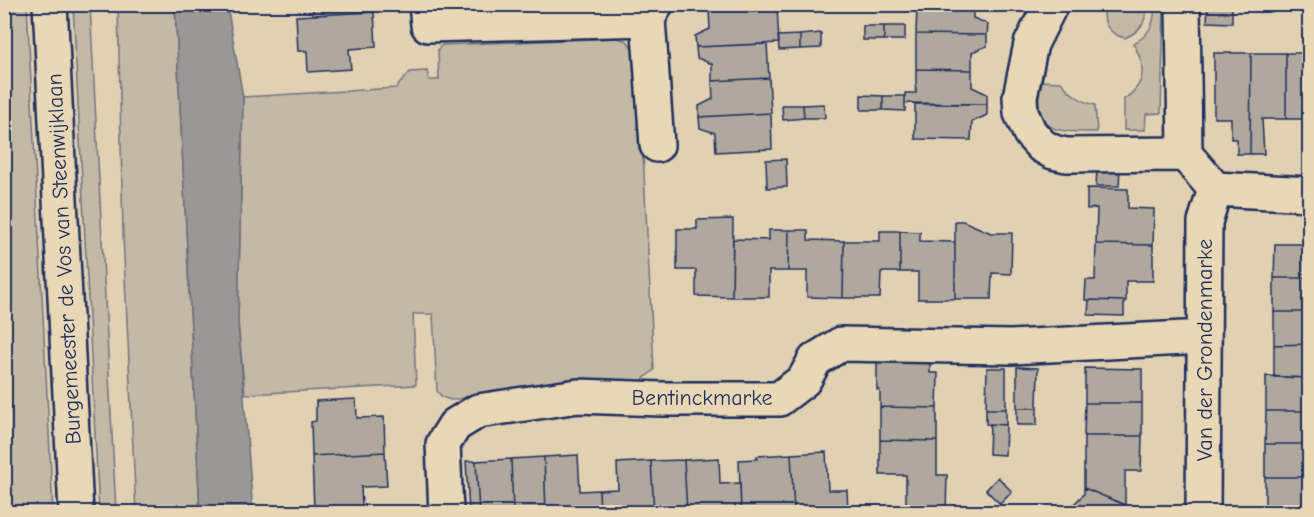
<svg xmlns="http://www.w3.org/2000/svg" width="1314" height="517" viewBox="0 0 1314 517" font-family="'Comic Neue',sans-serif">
<rect width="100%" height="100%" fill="#e2d0b2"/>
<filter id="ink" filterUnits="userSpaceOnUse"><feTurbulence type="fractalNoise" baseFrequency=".0167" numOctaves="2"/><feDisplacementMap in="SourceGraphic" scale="12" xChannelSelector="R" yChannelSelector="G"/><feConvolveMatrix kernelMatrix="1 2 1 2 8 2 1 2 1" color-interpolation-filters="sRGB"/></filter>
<g filter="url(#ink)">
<path fill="#c4b9a5" stroke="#707482" stroke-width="1.5" d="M 1106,4 L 1145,5 C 1148,22 1140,31 1125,38 C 1108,34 1100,21 1106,4 Z
M 4,5 L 27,5 L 53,512 L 5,512 Z
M 73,5 L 90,5 L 116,512 L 99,512 Z
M 118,5 L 175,5 L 200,512 L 136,512 L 123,235 Z
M 1154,5 L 1164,5 L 1161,113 L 1146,114 L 1145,130 L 1124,130 L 1124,99 C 1147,84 1146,65 1133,43 C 1149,37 1156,21 1154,5 Z
M 617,38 L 627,41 L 638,55 L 654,370 L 642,380 L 576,382 L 451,400 L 442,397 L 437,391 L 433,314 L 413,314 L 416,385 L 245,394 L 238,322 L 243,97 L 396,88 L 410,72 L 427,71 L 429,80 L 439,80 L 438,49 L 442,45 Z
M 1039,81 L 1061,82 C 1071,94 1080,101 1095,105 L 1097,132 C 1052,132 1035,133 1039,81 Z"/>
<path fill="#9b9794" stroke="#686d7e" stroke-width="1.5" d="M 175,5 L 227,5 L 243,97 L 238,322 L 253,512 L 200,512 Z"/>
<path fill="#b0a89d" stroke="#1b2f5e" stroke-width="1.5" d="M 312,4 L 374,4 L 374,12 L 313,15 Z
M 730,4 L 763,4 L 763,8 L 777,7 L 779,43 L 696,47 L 695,36 L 710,29 L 709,10 L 729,9 Z
M 917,4 L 973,4 L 973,18 L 988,24 L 987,35 L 916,34 Z
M 1208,4 L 1232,4 L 1232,23 L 1207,22 Z
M 374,12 L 376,47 L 349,49 L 351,69 L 308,72 L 307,51 L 298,51 L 296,16 Z
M 863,26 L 884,26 L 884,40 L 863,40 Z
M 884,26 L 905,26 L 905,40 L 884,40 Z
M 821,33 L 821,48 L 800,49 L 800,35 Z
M 916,34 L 987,35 L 987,46 L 972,52 L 972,70 L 916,69 Z
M 800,35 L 800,49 L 779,50 L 778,36 Z
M 767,44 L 769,78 L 712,81 L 712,64 L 697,58 L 696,47 Z
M 1214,53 L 1251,53 L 1250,154 L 1237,154 L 1237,139 L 1231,139 L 1231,118 L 1214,118 Z
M 1251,53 L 1286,53 L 1286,119 L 1262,119 L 1264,154 L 1250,154 Z
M 1286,53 L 1310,53 L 1310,119 L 1286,119 Z
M 916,69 L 972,70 L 972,87 L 987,94 L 987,104 L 905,103 L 905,93 L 916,93 Z
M 769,78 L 771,113 L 699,117 L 699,106 L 713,99 L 712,81 Z
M 861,95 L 883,96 L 883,110 L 861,110 Z
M 883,96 L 905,96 L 905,111 L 883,110 Z
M 824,104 L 825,118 L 804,118 L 803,105 Z
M 915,104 L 987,104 L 987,115 L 972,122 L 971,140 L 915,139 Z
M 782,105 L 803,105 L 804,118 L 783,120 Z
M 771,113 L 772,149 L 716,152 L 715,133 L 700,128 L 699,117 Z
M 786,159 L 787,187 L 767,188 L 766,160 Z
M 1097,169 L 1120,169 L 1119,186 L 1096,186 Z
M 1087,188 L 1128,189 L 1128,208 L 1154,209 L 1153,245 L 1096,244 L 1097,208 L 1087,209 Z
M 733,219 L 732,297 L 696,296 L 696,270 L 677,270 L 677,229 L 697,229 L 697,220 Z
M 955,221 L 963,221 L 991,233 L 1012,233 L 1011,274 L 992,273 L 991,299 L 955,299 Z
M 769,230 L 789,230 L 788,271 L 769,271 L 769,297 L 732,297 L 733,239 L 769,240 Z
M 789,230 L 808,230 L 808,240 L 844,241 L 843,298 L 807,297 L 807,271 L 788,271 Z
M 880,231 L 900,231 L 900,272 L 881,272 L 880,298 L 843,298 L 844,241 L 880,241 Z
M 900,231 L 920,232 L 920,241 L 955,242 L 955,299 L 918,299 L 918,272 L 900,272 Z
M 1096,244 L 1153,245 L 1153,281 L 1126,281 L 1126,301 L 1085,300 L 1086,280 L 1095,280 Z
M 1275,244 L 1310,244 L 1310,278 L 1274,278 Z
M 1274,278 L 1310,278 L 1310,312 L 1274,312 Z
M 1089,300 L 1124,301 L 1124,316 L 1088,315 Z
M 1274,312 L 1310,312 L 1310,344 L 1274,345 Z
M 1310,344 L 1310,378 L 1274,377 L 1274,345 Z
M 877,357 L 930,357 L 930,373 L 938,373 L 937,408 L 880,407 L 880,390 L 877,390 Z
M 1017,367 L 1038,368 L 1037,408 L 1017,408 Z
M 987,368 L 1006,368 L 1006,409 L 986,409 Z
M 1085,368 L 1142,369 L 1142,403 L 1085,403 Z
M 1266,376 L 1310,378 L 1310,411 L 1266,411 Z
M 356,399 L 357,418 L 384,417 L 385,452 L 312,456 L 311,422 L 316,421 L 316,401 Z
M 1085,403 L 1142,403 L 1142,436 L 1084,436 Z
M 880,407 L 937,408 L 937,441 L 880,440 Z
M 1017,408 L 1037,408 L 1037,425 L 1017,425 Z
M 986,409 L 1006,409 L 1006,425 L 986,424 Z
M 1266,411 L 1310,411 L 1310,444 L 1265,444 Z
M 990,424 L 1006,425 L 1005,455 L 989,454 Z
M 1084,436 L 1142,436 L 1141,471 L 1125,471 L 1125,505 L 1084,488 Z
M 880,440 L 937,441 L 937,475 L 947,475 L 946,512 L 906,512 L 906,475 L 880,475 Z
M 1265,444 L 1310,444 L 1310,477 L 1265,477 Z
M 385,452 L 387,486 L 361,487 L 362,506 L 314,509 L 312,456 Z
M 826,452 L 828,490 L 847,490 L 848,512 L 794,512 L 791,454 Z
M 791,454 L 794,512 L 741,512 L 739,460 L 757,459 L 757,456 Z
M 578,455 L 580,491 L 599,490 L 600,512 L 546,512 L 544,457 Z
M 544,457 L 546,512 L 513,512 L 511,459 Z
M 719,458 L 720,484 L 740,483 L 741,512 L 687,512 L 684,460 Z
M 511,459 L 513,512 L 479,512 L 476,461 Z
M 684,460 L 687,512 L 654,512 L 651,461 Z
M 466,461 L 476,461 L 479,512 L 469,512 Z
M 651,461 L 654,512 L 600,512 L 599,490 L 618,489 L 617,463 Z
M 998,477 L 1012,492 L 1000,504 L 986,490 Z
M 1265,477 L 1310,477 L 1310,512 L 1265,511 Z
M 1084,488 L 1125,505 L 1124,511 L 1079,512 L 1081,511 L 1074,504 L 1084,494 Z
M 362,506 L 362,512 L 314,512 L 314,509 Z"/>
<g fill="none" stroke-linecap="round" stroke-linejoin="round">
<defs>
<path id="street" d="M 426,4 L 428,25 L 648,19
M 656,4 L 648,19 L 657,145
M 1051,4 L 1031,44 L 1020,97 L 1021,113 L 1030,133 L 1042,146 L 1053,152 L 1066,155 L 1185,154
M 1183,4 L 1185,154 L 1215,189 L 1310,194
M 446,512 L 443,444 L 455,425 L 478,411 L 578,396 L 661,399 L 779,399 L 804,380 L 815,360 L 841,344 L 1011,347 L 1204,337
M 1203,512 L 1205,222 L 1215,189"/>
<path id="secondary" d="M 50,4 L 76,512"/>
</defs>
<use href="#street" stroke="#1b2f5e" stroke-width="38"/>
<use href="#secondary" stroke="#1b2f5e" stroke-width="38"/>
<use href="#street" stroke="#ead7b5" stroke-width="33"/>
<use href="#secondary" stroke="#ead7b5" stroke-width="33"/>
</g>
</g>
<g text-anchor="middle" stroke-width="4.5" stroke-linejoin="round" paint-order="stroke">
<g font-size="22" fill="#1b2f5e" stroke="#ead7b5">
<text transform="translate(63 259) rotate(-93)" y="8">Burgemeester de Vos van Steenwijklaan</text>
<text transform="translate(1204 350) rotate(-90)" y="8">Van der Grondenmarke</text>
<text x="702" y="405">Bentinckmarke</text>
</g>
</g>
<rect width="1314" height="517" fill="none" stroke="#ead7b5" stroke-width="24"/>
<rect x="12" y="12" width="1290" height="493" fill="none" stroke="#1b2f5e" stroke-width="2" filter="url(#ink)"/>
</svg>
